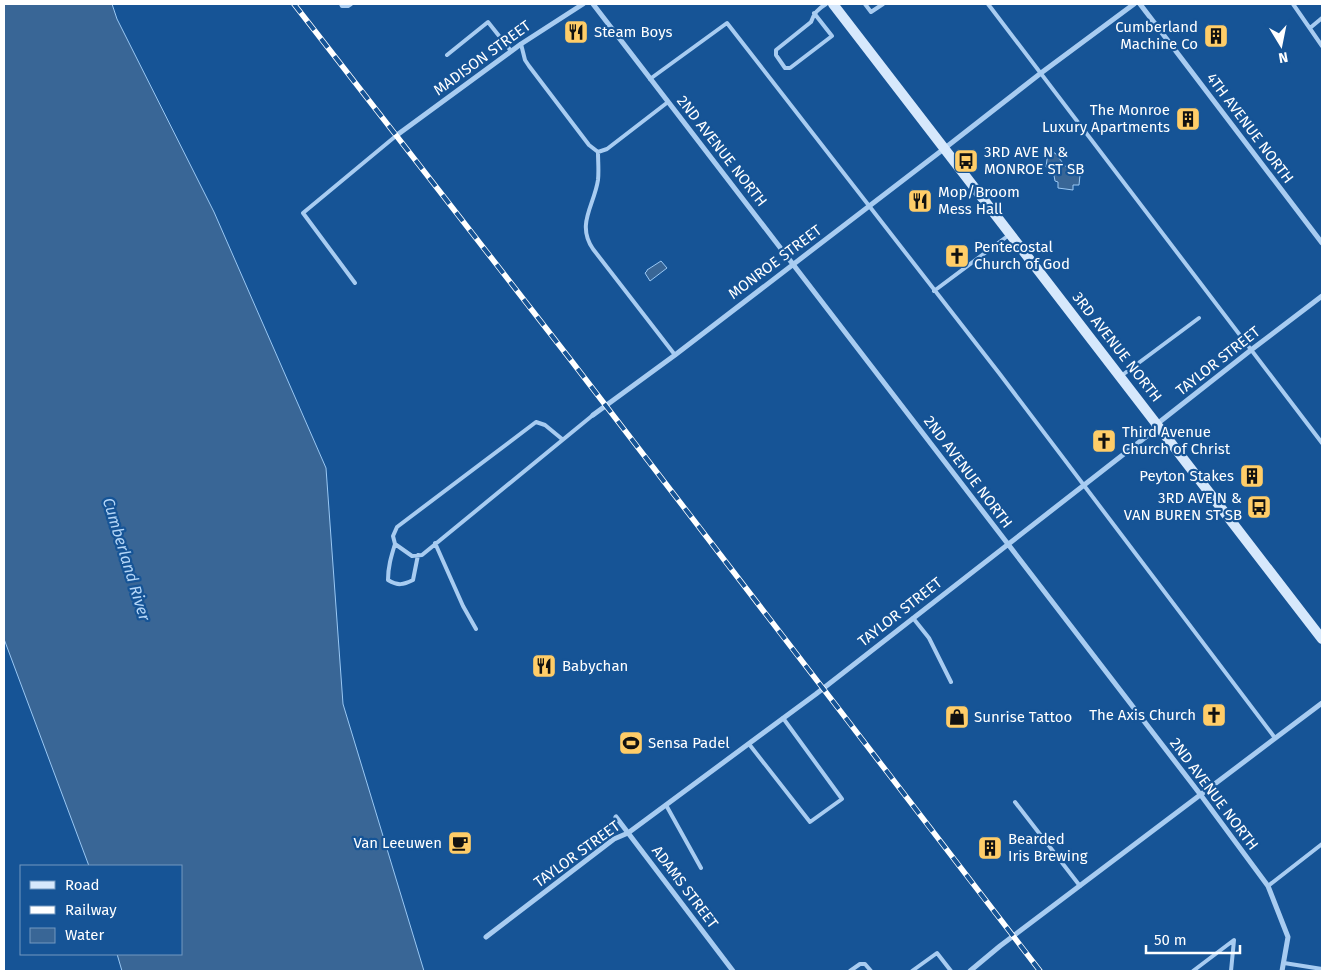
<svg xmlns="http://www.w3.org/2000/svg" width="1326" height="975" viewBox="0 0 1326 975" font-family="'Fira Sans',sans-serif">
<rect width="100%" height="100%" fill="#165496"/>
<path fill="#396696" stroke="#9ac8f4" d="M 4,4 L 112,4 L 117,19 L 214,212 L 326,468 L 343,704 L 424,971 L 122,971 L 117,954 L 181,954 L 181,866 L 89,866 L 4,639 Z
M 1048,152 L 1055,153 L 1066,167 L 1074,169 L 1074,174 L 1080,175 L 1079,185 L 1073,185 L 1073,190 L 1058,188 L 1058,182 L 1055,181 L 1053,170 L 1046,167 Z
M 661,261 L 667,268 L 650,281 L 645,273 L 647,271 L 647,270 Z"/>
<g fill="none" stroke-linecap="round" stroke-linejoin="round">
<path stroke="#a8ccf1" stroke-width="4" d="M 341,4 L 342,6 L 348,6 L 351,4
M 865,4 L 871,12 L 883,4
M 988,4 L 1322,443
M 1293,4 L 1322,46
M 814,13 L 832,36 L 790,68 L 785,68 L 776,55 L 776,50 L 811,22 C 814,13 818,9 826,4
M 1310,28 L 1322,18
M 521,44 L 525,60 L 529,66 L 589,145 L 598,152
M 447,55 L 488,22 L 511,51
M 650,79 L 727,23 L 999,373 L 1275,738
M 668,102 L 607,149 L 598,152 C 598,162 599,171 598,180 C 594,206 576,224 593,249 L 675,355
M 355,283 L 303,213 L 397,135
M 934,291 L 1009,235
M 1121,376 L 1199,318
M 562,439 L 545,425 L 536,422 L 397,527 L 393,536 L 395,544 L 412,556 L 422,555 L 593,415
M 435,543 L 463,606 L 476,629
M 395,544 C 391,557 388,567 388,580 C 398,586 403,585 413,580 L 418,555
M 913,618 L 929,638 L 951,682
M 749,744 L 810,822 L 842,799 L 783,718
M 1015,802 L 1080,886
M 666,805 L 701,868
M 1268,886 L 1322,844
M 1284,963 L 1322,969
M 850,971 L 860,964 L 865,964 L 871,971
M 912,971 L 937,953 L 951,971
M 1193,971 L 1234,940 L 1231,971"/>
<path stroke="#a8ccf1" stroke-width="5" d="M 593,4 L 1200,794 L 1268,886 L 1288,937 L 1282,971
M 1140,4 L 1322,243
M 397,135 L 521,44 L 583,4
M 593,415 L 675,355 L 945,148 L 1041,73 L 1134,4
M 616,817 L 733,971
M 486,937 L 614,839 L 628,833 L 816,694 L 1147,436 L 1157,424 L 1251,350 L 1322,296
M 970,971 L 1000,946 L 1322,703"/>
<path stroke="#d6e8fc" stroke-width="10" d="M 833,4 L 1322,639"/>
<defs>
<path id="rail" d="M 294,4 L 570,359 L 1040,971"/>
</defs>
<use href="#rail" stroke="#fff" stroke-width="5.5"/>
<use href="#rail" stroke="#165496" stroke-width="4" stroke-dasharray="11" stroke-linecap="butt"/>
</g>
<defs>
<symbol id="restaurant-square" viewBox="-11 -11 22 22"><rect x="-9" y="-9" width="18" height="18" rx="4" fill="#ffcd68" stroke="#165496"/><path d="M-5-6h1v4h1v-4h1v4h1v-4h1v5L-1.5 .5V6h-2V.5L-5-1ZM5-6V6H3V1.5H1.5Q1.5-4 5-6Z" fill="#111"/></symbol>
<symbol id="building-square" viewBox="-11 -11 22 22"><rect x="-9" y="-9" width="18" height="18" rx="4" fill="#ffcd68" stroke="#165496"/><path d="M-4-6H4V6H1V3H-1V6H-4ZM-2.5-4.3h1.7v1.8h-1.7ZM.8-4.3h1.7v1.8H.8ZM-2.5-1h1.7V.8h-1.7ZM.8-1h1.7V.8H.8Z" fill="#111"/></symbol>
<symbol id="bus-square" viewBox="-11 -11 22 22"><rect x="-9" y="-9" width="18" height="18" rx="4" fill="#ffcd68" stroke="#165496"/><path d="M-5-6H5V4H4V6H2V4H-2V6H-4V4H-5ZM-3.5-4V0h7V-4ZM-3.5 1.2v1.5H-2V1.2ZM2 1.2v1.5H3.5V1.2Z" fill="#111"/></symbol>
<symbol id="church-square" viewBox="-11 -11 22 22"><rect x="-9" y="-9" width="18" height="18" rx="4" fill="#ffcd68" stroke="#165496"/><path d="M-1.2-6h2.4v3.5h3.3v2.4h-3.3V6h-2.4V-.1h-3.3v-2.4h3.3Z" fill="#111"/></symbol>
<symbol id="shop-square" viewBox="-11 -11 22 22"><rect x="-9" y="-9" width="18" height="18" rx="4" fill="#ffcd68" stroke="#165496"/><path d="M-5-2.5h2.3a2.7 3.5 0 0 1 5.4 0H5L5.5 6h-11ZM-1.5-2.5h3a1.5 2.3 0 0 0-3 0Z" fill="#111"/></symbol>
<symbol id="stadium-square" viewBox="-11 -11 22 22"><rect x="-9" y="-9" width="18" height="18" rx="4" fill="#ffcd68" stroke="#165496"/><path d="M0-5a6.5 5 0 1 0 0 10a6.5 5 0 1 0 0-10ZM-3.5-1.8h7v3.6h-7Z" fill="#111"/></symbol>
<symbol id="cafe-square" viewBox="-11 -11 22 22"><rect x="-9" y="-9" width="18" height="18" rx="4" fill="#ffcd68" stroke="#165496"/><path d="M-5.5-4.5H6V0H3Q3 3.5 0 3.5H-2.5Q-5.5 3.5-5.5 0ZM3-3.2v2h1.7v-2ZM-6 4.5H4V6H-6Z" fill="#111"/></symbol>
</defs>
<g fill-rule="evenodd">
<use href="#restaurant-square" x="562" y="18" width="28" height="28"/>
<use href="#building-square" x="1202" y="22" width="28" height="28"/>
<use href="#building-square" x="1174" y="105" width="28" height="28"/>
<use href="#bus-square" x="952" y="147" width="28" height="28"/>
<use href="#restaurant-square" x="906" y="187" width="28" height="28"/>
<use href="#church-square" x="943" y="242" width="28" height="28"/>
<use href="#church-square" x="1090" y="427" width="28" height="28"/>
<use href="#building-square" x="1238" y="462" width="28" height="28"/>
<use href="#bus-square" x="1245" y="493" width="28" height="28"/>
<use href="#restaurant-square" x="530" y="652" width="28" height="28"/>
<use href="#church-square" x="1200" y="701" width="28" height="28"/>
<use href="#shop-square" x="943" y="703" width="28" height="28"/>
<use href="#stadium-square" x="617" y="729" width="28" height="28"/>
<use href="#cafe-square" x="446" y="829" width="28" height="28"/>
<use href="#building-square" x="976" y="834" width="28" height="28"/>
</g>
<g text-anchor="middle" stroke-width="4.5" stroke-linejoin="round" paint-order="stroke">
<g font-size="15" fill="#fff" stroke="#165496" text-anchor="start">
<text x="1198" y="32" text-anchor="end">Cumberland<tspan x="1198" dy="17">Machine Co</tspan></text>
<text x="594" y="37">Steam Boys</text>
<text x="1170" y="115" text-anchor="end">The Monroe<tspan x="1170" dy="17">Luxury Apartments</tspan></text>
<text x="984" y="157">3RD AVE N &amp;<tspan x="984" dy="17">MONROE ST SB</tspan></text>
<text x="938" y="197">Mop/Broom<tspan x="938" dy="17">Mess Hall</tspan></text>
<text x="974" y="252">Pentecostal<tspan x="974" dy="17">Church of God</tspan></text>
<text x="1122" y="437">Third Avenue<tspan x="1122" dy="17">Church of Christ</tspan></text>
<text x="1234" y="481" text-anchor="end">Peyton Stakes</text>
<text x="1242" y="503" text-anchor="end">3RD AVE N &amp;<tspan x="1242" dy="17">VAN BUREN ST SB</tspan></text>
<text x="562" y="671">Babychan</text>
<text x="1196" y="720" text-anchor="end">The Axis Church</text>
<text x="974" y="722">Sunrise Tattoo</text>
<text x="648" y="748">Sensa Padel</text>
<text x="1008" y="844">Bearded<tspan x="1008" dy="17">Iris Brewing</tspan></text>
<text x="442" y="848" text-anchor="end">Van Leeuwen</text>
</g>
<g font-size="15" fill="#fff" stroke="#165496">
<text transform="translate(482 58) rotate(-36)" y="5">MADISON STREET</text>
<text transform="translate(1250 128) rotate(53)" y="5">4TH AVENUE NORTH</text>
<text transform="translate(722 151) rotate(52)" y="5">2ND AVENUE NORTH</text>
<text transform="translate(775 262) rotate(-37)" y="5">MONROE STREET</text>
<text transform="translate(1117 347) rotate(52)" y="5">3RD AVENUE NORTH</text>
<text transform="translate(1218 361) rotate(-38)" y="5">TAYLOR STREET</text>
<text transform="translate(968 472) rotate(53)" y="5">2ND AVENUE NORTH</text>
<text transform="translate(900 612) rotate(-38)" y="5">TAYLOR STREET</text>
<text transform="translate(1214 794) rotate(53)" y="5">2ND AVENUE NORTH</text>
<text transform="translate(577 854) rotate(-36)" y="5">TAYLOR STREET</text>
<text transform="translate(685 887) rotate(53)" y="5">ADAMS STREET</text>
</g>
<g font-size="16" font-style="italic" fill="#b4d6f8" stroke="#165496">
<text transform="translate(127 559) rotate(73)" y="6">Cumberland River</text>
</g>
</g>
<rect width="1326" height="975" fill="none" stroke="#ffffff" stroke-width="10"/>
<rect x="20" y="865" width="162" height="90" fill="#165496" stroke="#7398c0"/>
<rect x="30" y="881" width="25" height="8" fill="#d6e8fc" stroke="#7398c0"/>
<text x="65" y="890" font-size="15" fill="#ffffff">Road</text>
<rect x="30" y="906" width="25" height="8" fill="#ffffff" stroke="#7398c0"/>
<text x="65" y="915" font-size="15" fill="#ffffff">Railway</text>
<rect x="30" y="928" width="25" height="15" fill="#396696" stroke="#7398c0"/>
<text x="65" y="940" font-size="15" fill="#ffffff">Water</text>
<g transform="translate(1281 45) rotate(170)" stroke="#165496" stroke-width="4" paint-order="stroke">
<path d="M0-4L9 19L0 12L-9 19Z" fill="#ffffff"/>
<text y="-8" font-size="14" font-weight="bold" text-anchor="middle" fill="#ffffff">N</text>
</g>
<path d="M1146 945v8h94v-8" fill="none" stroke="#ffffff" stroke-width="2.5"/>
<text x="1154" y="945" font-size="15" fill="#ffffff" stroke="#165496" stroke-width="4" paint-order="stroke">50 m</text>
</svg>
